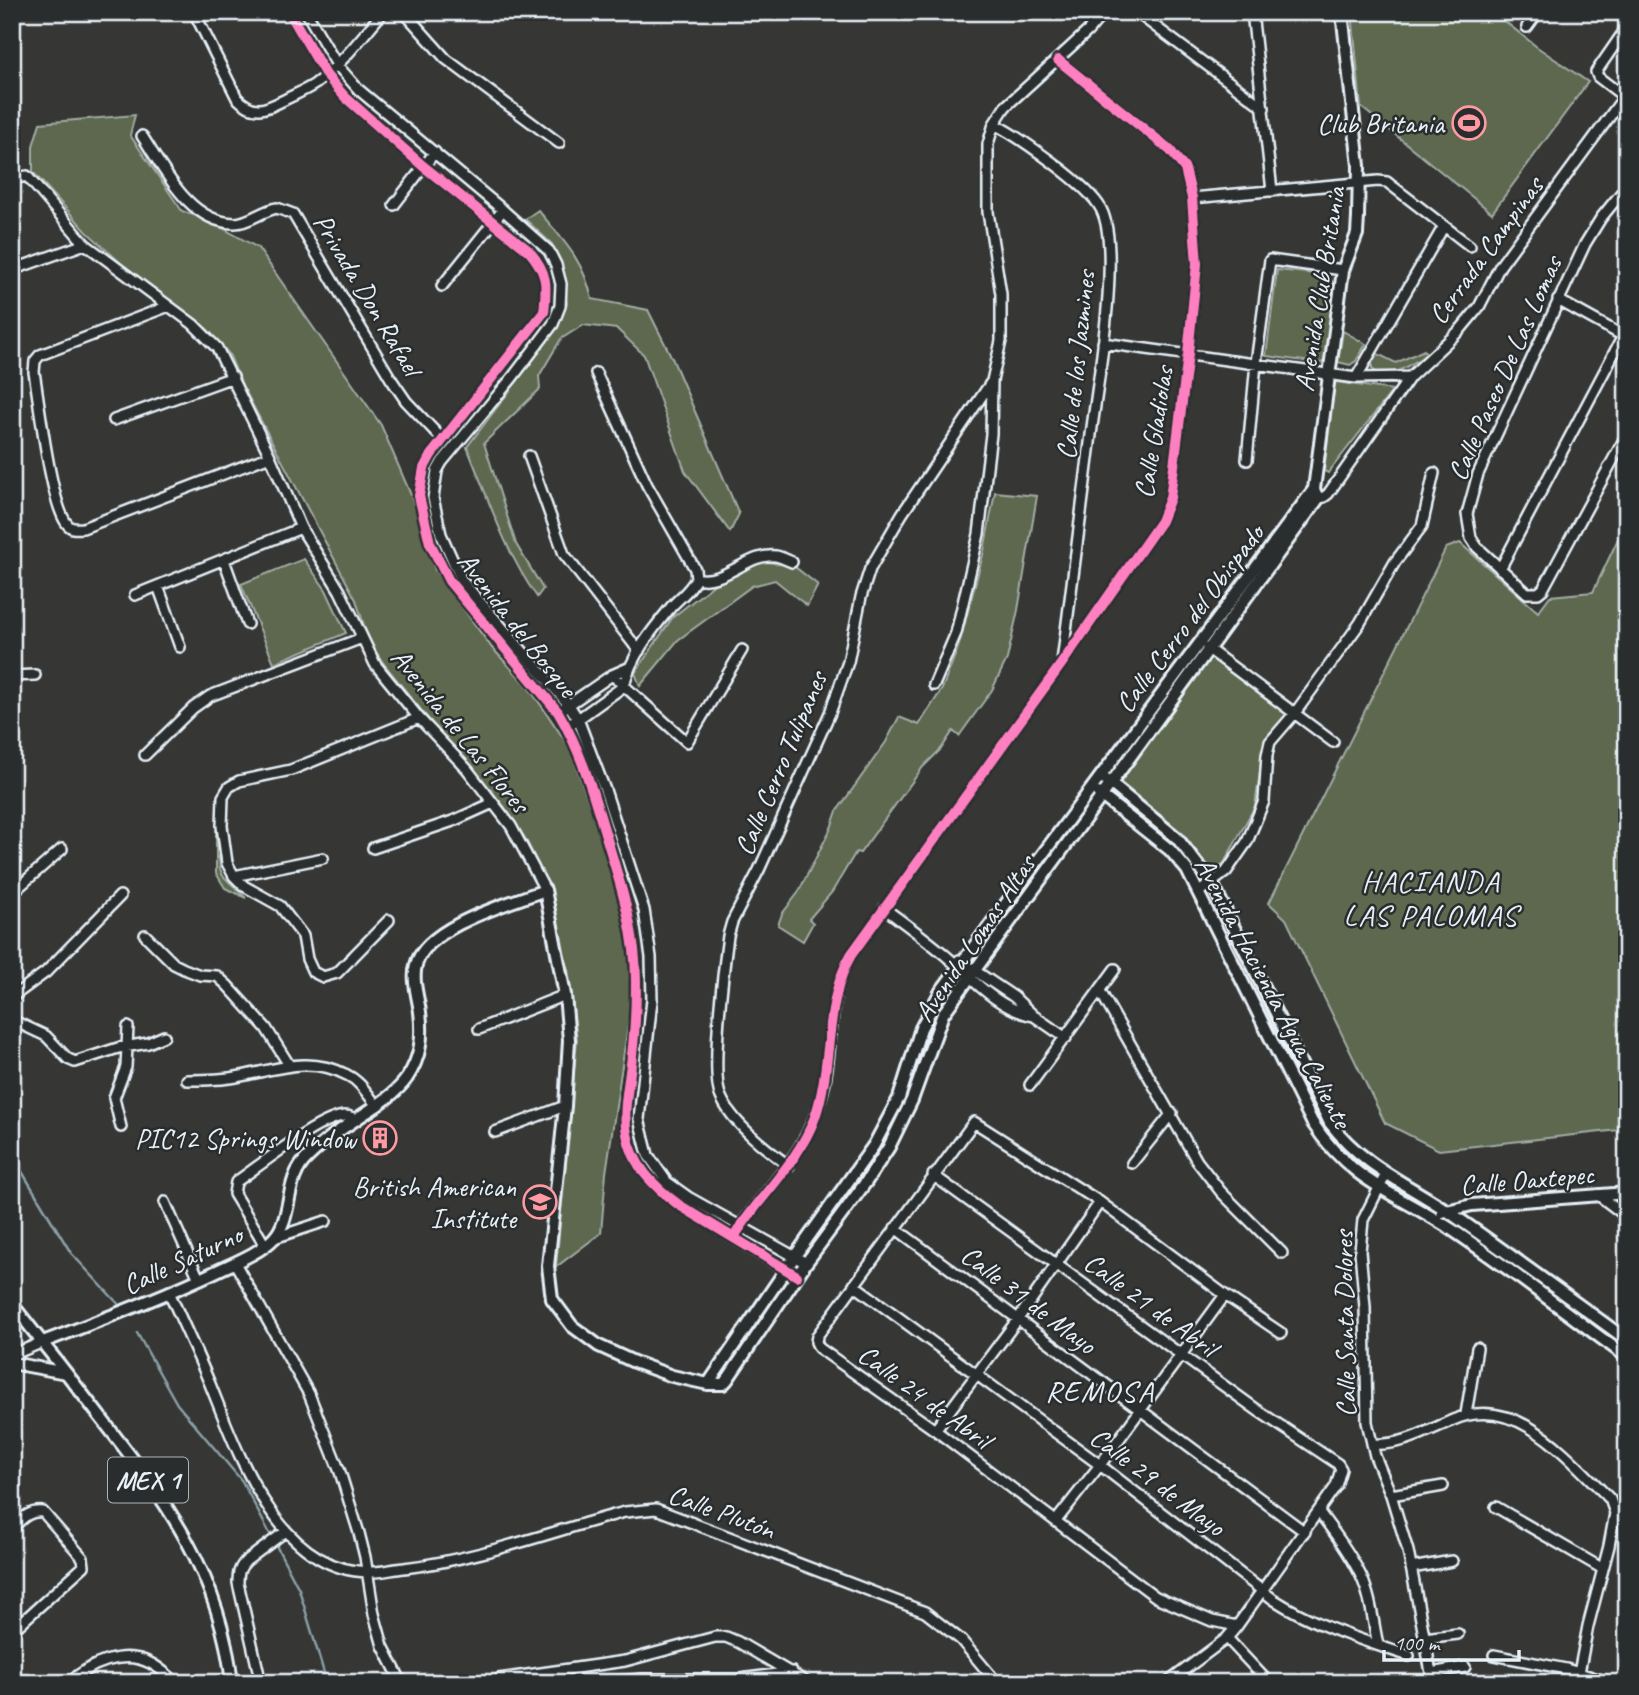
<svg xmlns="http://www.w3.org/2000/svg" width="1639" height="1695" viewBox="0 0 1639 1695" font-family="Caveat,sans-serif">
<rect width="100%" height="100%" fill="#363735"/>
<filter id="ink" filterUnits="userSpaceOnUse"><feTurbulence type="fractalNoise" baseFrequency=".0143" numOctaves="2"/><feDisplacementMap in="SourceGraphic" scale="14" xChannelSelector="R" yChannelSelector="G"/><feConvolveMatrix kernelMatrix="1 2 1 2 8 2 1 2 1" color-interpolation-filters="sRGB"/></filter>
<g filter="url(#ink)">
<path fill="#5d6850" stroke="#a2aca4" stroke-width="2" d="M 1352,12 L 1493,12 L 1537,47 L 1588,82 L 1492,213 L 1361,107 Z
M 135,115 L 130,135 L 182,211 L 208,220 L 258,248 L 381,425 L 411,495 L 435,570 L 492,648 L 525,683 L 543,708 L 570,748 L 606,852 L 621,906 L 628,944 L 631,1005 L 606,1173 L 601,1233 L 556,1267 L 577,1039 L 568,969 L 551,890 L 525,838 L 504,806 L 438,731 L 384,664 L 369,641 L 356,600 L 242,385 L 229,354 L 207,329 L 122,264 L 87,232 L 33,172 L 33,146 L 40,123 Z
M 538,210 C 563,240 583,259 592,299 L 648,310 L 672,358 L 739,514 L 730,532 L 685,471 L 644,355 L 617,329 L 583,325 L 561,339 L 539,376 L 540,389 L 484,443 L 516,544 L 543,589 L 537,597 C 505,552 488,498 467,447 L 558,327 L 567,304 L 562,271 L 552,244 L 525,219 Z
M 1277,270 L 1327,275 L 1337,288 L 1324,362 L 1319,363 L 1266,356 Z
M 1343,331 L 1366,344 L 1356,361 L 1350,365 L 1338,362 Z
M 1424,350 L 1427,354 C 1411,364 1390,382 1372,369 L 1372,361 L 1376,353 L 1396,363 Z
M 1335,382 L 1393,390 L 1328,473 L 1324,471 Z
M 995,492 L 1037,496 L 1018,610 L 1007,659 L 992,690 L 959,736 L 953,731 L 941,749 L 923,767 L 860,853 L 856,852 L 832,892 L 809,919 L 813,923 L 803,941 L 778,925 L 782,914 L 798,893 L 831,828 L 837,811 L 886,742 L 899,717 L 919,725 L 942,689 L 959,645 L 984,551 Z
M 1627,520 L 1627,1129 L 1439,1150 L 1385,1123 L 1286,919 L 1269,903 L 1446,548 L 1460,543 L 1538,612 L 1550,596 L 1593,592 Z
M 304,559 L 326,590 L 346,633 L 274,663 L 241,584 Z
M 757,560 L 795,567 L 818,585 L 807,606 L 775,580 L 752,586 L 678,640 L 640,686 L 635,673 L 673,617 L 721,579 Z
M 1206,653 L 1288,715 L 1264,745 L 1255,806 L 1224,863 L 1214,872 L 1207,869 L 1114,780 Z
M 216,830 L 220,869 L 223,876 L 246,898 L 225,888 L 216,873 Z"/>
<g fill="none" stroke-linecap="round" stroke-linejoin="round">
<path stroke="#8ba0a7" stroke-width="2.5" d="M 12,1155 L 71,1253 L 123,1309
M 137,1333 L 177,1404 L 242,1481 L 299,1589 L 327,1683"/>
<defs>
<path id="minor" d="M 194,12 L 237,98 C 255,116 266,109 286,99 C 296,94 306,90 315,84 C 341,65 362,37 383,12
M 289,12 L 326,75 L 345,97 L 423,166 L 529,251 C 548,273 547,285 544,312 L 431,455 L 424,468 L 419,496 L 430,543 L 449,581 L 558,712 C 581,750 593,793 606,836 C 620,883 636,931 636,981 C 636,1005 635,1031 632,1055 C 630,1080 622,1109 627,1134 C 633,1166 653,1186 679,1205 L 791,1273
M 306,12 L 337,65 L 359,90 L 503,210 L 549,251 L 556,265 L 561,284 L 560,306 L 553,324 L 512,378 L 442,462 L 437,471 L 433,498 L 441,534 L 462,581 L 569,705 L 578,719 L 605,790 L 644,910 L 651,957 L 652,1000 L 639,1119 L 648,1155 L 667,1182 L 688,1197 L 806,1263
M 404,12 L 446,59 L 559,143
M 1136,12 L 1264,108
M 1252,12 L 1272,191
M 1527,27 L 1538,12
M 1627,27 L 1596,72 L 1598,77 L 1627,99
M 994,124 C 1018,136 1090,186 1101,209 C 1122,249 1097,386 1091,435 C 1081,511 1072,586 1062,662
M 142,136 C 164,169 189,223 235,223 C 249,223 263,210 277,208 L 293,214 L 391,379 L 406,401 L 445,442
M 12,179 L 27,176 L 85,244 L 193,324 L 217,348 L 270,456 L 301,528 L 340,591 L 375,664 L 419,718 L 467,769 L 511,826 L 545,890
M 1627,186 L 1601,218 L 1585,244 L 1478,474 L 1467,514 L 1471,538 L 1477,547 L 1527,593 L 1538,593 L 1543,589 L 1627,434
M 1192,198 L 1378,181 L 1387,182 L 1470,246
M 394,205 L 435,152
M 12,270 L 85,244
M 442,286 L 503,210
M 1558,300 L 1627,338
M 169,306 L 40,355 L 35,361 L 34,372 C 39,401 51,508 68,525 C 72,530 77,528 83,528 L 270,456
M 1103,343 L 1356,378 L 1410,377
M 596,373 L 647,485 L 695,569 L 696,578
M 1356,378 L 1444,226
M 114,420 L 233,377
M 529,456 L 564,554 L 639,651
M 1247,460 L 1256,363 L 1270,260 L 1343,270
M 1313,498 L 1324,497 L 1328,494 L 1410,377 L 1460,330 L 1479,307 L 1500,266 L 1624,97
M 224,560 L 247,624
M 1500,569 L 1623,336
M 696,578 C 724,586 748,552 776,556 C 781,557 787,560 792,562
M 158,586 L 180,647
M 135,595 L 301,528
M 1207,648 L 1333,742
M 612,675 L 687,742 L 742,650
M 12,676 L 35,675
M 934,685 L 956,633 L 979,534 L 991,434 L 992,381 L 1001,341 L 1001,294 L 988,212 L 988,144 L 994,124 L 1005,107 L 1088,31 L 1104,12
M 564,708 L 612,675 L 628,668
M 567,727 L 624,686 C 630,657 652,630 671,607 C 680,597 691,590 696,578
M 145,755 L 193,708 L 210,696 L 362,638
M 373,848 L 453,821 L 493,803
M 234,876 L 323,858
M 1199,892 L 1226,872 L 1247,842 L 1264,801 L 1267,755 L 1270,742 L 1295,713 L 1360,623 L 1395,562 L 1422,526 L 1434,473
M 12,893 L 62,849
M 884,908 C 904,923 925,938 945,955 C 971,977 997,1009 1034,1016
M 389,920 L 337,973 L 323,977 L 313,972 L 307,959 L 303,936 L 280,906 L 244,886 L 234,876 L 227,863 L 222,826 L 223,797 L 229,787 L 239,781 L 291,770 L 419,718
M 145,935 L 174,964 L 184,969 L 200,975 L 217,976 L 227,985 L 266,1028 L 289,1065
M 959,960 L 1014,997 L 1034,1016 L 1066,1038
M 1100,991 L 1197,1161 L 1221,1192 L 1282,1253
M 12,997 L 46,972 L 120,896
M 12,1020 L 46,1036 L 68,1059 L 75,1062 L 118,1048 L 148,1043 L 164,1036
M 479,1029 L 565,995
M 187,1080 C 204,1080 220,1080 236,1077 C 275,1070 309,1055 347,1075 C 360,1081 368,1095 377,1106
M 1030,1085 L 1115,969
M 121,1127 L 114,1098 L 126,1067 L 128,1027
M 495,1132 L 565,1106
M 1132,1163 L 1172,1113
M 789,1166 C 766,1149 732,1123 721,1097 C 710,1075 724,966 728,936 L 732,922 L 759,870 L 830,713 L 848,662 L 861,597 L 870,569 L 902,514 L 992,381
M 1386,1174 L 1363,1220 L 1360,1251 L 1365,1307 L 1367,1422 L 1375,1456 L 1391,1495 L 1408,1551 L 1433,1683
M 933,1175 L 1260,1412 L 1338,1464 L 1341,1469 L 1336,1486 L 1237,1626 L 1227,1638 L 1167,1683
M 1598,1195 L 1627,1217
M 165,1202 L 199,1279
M 739,1228 C 773,1180 808,1151 823,1091 C 834,1046 827,996 851,955 L 1062,663 L 1161,521 L 1170,498 L 1188,354 L 1197,264 L 1192,198 L 1185,169 L 1170,150 L 1058,60
M 895,1228 L 1305,1532
M 274,1238 L 326,1221
M 265,1245 L 234,1194 L 236,1182 C 258,1167 322,1115 346,1116 C 349,1116 353,1118 356,1119
M 235,1263 L 309,1394 L 340,1472 L 359,1533 L 365,1557 L 374,1614 L 383,1646 L 402,1683
M 854,1285 L 1100,1465 L 1273,1599 C 1315,1626 1362,1640 1409,1656
M 169,1292 C 183,1323 197,1353 210,1384 C 238,1453 277,1570 368,1572 C 380,1573 392,1569 404,1568 C 480,1559 552,1531 625,1512 L 656,1509 L 925,1612 L 961,1640 L 997,1683
M 12,1355 L 43,1342
M 1466,1414 L 1477,1348
M 935,1430 L 1018,1319 L 1100,1202
M 1372,1444 C 1402,1446 1427,1431 1453,1420 C 1517,1392 1570,1460 1610,1499 L 1615,1513 L 1609,1546 L 1588,1626 L 1579,1673
M 1391,1495 L 1443,1486
M 1496,1507 L 1603,1569
M 1319,1512 C 1334,1532 1350,1553 1361,1576 C 1371,1597 1373,1622 1378,1645
M 1056,1521 L 1100,1465 L 1225,1295
M 12,1528 C 22,1519 29,1510 43,1512 L 83,1558 L 84,1566 L 12,1631
M 1411,1568 L 1452,1561
M 1237,1626 L 1212,1621 L 1156,1597 L 935,1430 L 819,1348 L 816,1342 L 817,1336 L 974,1122 L 1100,1202 L 1225,1295 L 1281,1333
M 1227,1638 L 1269,1683
M 1424,1638 L 1458,1634
M 1494,1655 L 1566,1669 L 1611,1683
M 1431,1673 L 1465,1667
M 499,1679 L 625,1661 L 715,1637 L 726,1637 L 738,1642 L 808,1683
M 69,1683 C 89,1664 123,1649 150,1663 C 159,1667 168,1676 177,1683
M 261,1683 L 238,1583 C 238,1573 239,1568 246,1561 L 286,1531
M 595,1683 L 642,1679 L 740,1679 L 792,1672"/>
<path id="major" d="M 1105,779 L 1177,838 L 1212,883 L 1330,1123 C 1363,1166 1406,1183 1449,1212 C 1509,1254 1568,1297 1627,1340
M 1098,793 L 1170,850 L 1187,870 L 1312,1122 C 1352,1184 1397,1193 1454,1231 C 1513,1271 1569,1315 1627,1357
M 1442,1212 L 1472,1205 L 1627,1193
M 12,1304 C 42,1342 72,1380 101,1418 C 167,1502 220,1573 232,1683
M 43,1342 C 102,1320 162,1297 219,1270 C 236,1262 261,1252 274,1238 C 294,1216 283,1180 308,1157 C 323,1142 341,1129 358,1118 C 376,1106 395,1095 407,1078 C 421,1057 423,1036 420,1012 C 418,997 412,980 416,965 C 426,926 511,903 545,890 L 565,995 L 569,1040 L 565,1106 L 548,1266 L 552,1299 L 572,1326 L 599,1346 L 634,1362 L 672,1376 L 708,1384 L 723,1384 L 727,1380 L 806,1263 L 866,1182 L 889,1147 L 912,1100 L 943,1014 L 1318,499 L 1314,489 L 1343,270 L 1357,234 L 1358,217 L 1359,166 L 1342,12
M 12,1363 L 66,1373
M 708,1384 L 795,1256 L 874,1145 L 899,1098 L 921,1028 L 941,991 L 1314,489"/>
</defs>
<use href="#minor" stroke="#e8f1f8" stroke-width="14"/>
<use href="#major" stroke="#e8f1f8" stroke-width="16"/>
<use href="#minor" stroke="#2a2d2e" stroke-width="9"/>
<use href="#major" stroke="#2a2d2e" stroke-width="10"/>
<defs>
<path id="cycleway" d="M 289,12 L 326,75 L 345,97 L 423,166 L 529,251 C 548,273 547,285 544,312 L 431,455 L 424,468 L 419,496 L 430,543 L 449,581 L 558,712 C 581,750 593,793 606,836 C 620,883 636,931 636,981 C 636,1005 635,1031 632,1055 C 630,1080 622,1109 627,1134 C 633,1166 653,1186 679,1205 L 797,1276
M 734,1237 C 759,1196 798,1164 815,1117 C 833,1066 824,1001 851,955 L 1062,663 L 1161,521 L 1170,498 L 1188,354 L 1197,264 L 1192,198 L 1185,169 L 1170,150 L 1058,60"/>
</defs>
<use href="#cycleway" stroke="#2a2d2e" stroke-width="15"/>
<use href="#cycleway" stroke="#ff80c0" stroke-width="10"/>
</g>
</g>
<defs>
<symbol id="stadium-ring" viewBox="-11 -11 22 22"><circle r="9.5" fill="#2a2d2e" stroke="#ff9aa2" stroke-width="1.5"/><path d="M0-5a6.5 5 0 1 0 0 10a6.5 5 0 1 0 0-10ZM-3.5-1.8h7v3.6h-7Z" fill="#ff9aa2"/></symbol>
<symbol id="building-ring" viewBox="-11 -11 22 22"><circle r="9.5" fill="#2a2d2e" stroke="#ff9aa2" stroke-width="1.5"/><path d="M-4-6H4V6H1V3H-1V6H-4ZM-2.5-4.3h1.7v1.8h-1.7ZM.8-4.3h1.7v1.8H.8ZM-2.5-1h1.7V.8h-1.7ZM.8-1h1.7V.8H.8Z" fill="#ff9aa2"/></symbol>
<symbol id="school-ring" viewBox="-11 -11 22 22"><circle r="9.5" fill="#2a2d2e" stroke="#ff9aa2" stroke-width="1.5"/><path d="M0-5L7-2L0 1L-7-2ZM-4 1L0 2.5L4 1V4Q0 6-4 4Z" fill="#ff9aa2"/></symbol>
</defs>
<g fill-rule="evenodd">
<use href="#stadium-ring" x="1450" y="104" width="38" height="38"/>
<use href="#building-ring" x="361" y="1119" width="38" height="38"/>
<use href="#school-ring" x="521" y="1183" width="38" height="38"/>
</g>
<g text-anchor="middle" stroke-width="5" stroke-linejoin="round" paint-order="stroke">
<rect fill="#2a2d2e" stroke="#afb6bb" stroke-width="2" x="108" y="1457.5" width="80" height="45" rx="5"/>
<g font-size="26" font-weight="bold" fill="#e8f1f8">
<text x="148" y="1489">MEX 1</text>
</g>
<g font-size="28" fill="#e8f1f8" stroke="#2a2d2e" text-anchor="end">
<text x="1444" y="133">Club Britania</text>
<text x="356" y="1148">PIC12 Springs Window</text>
<text x="516" y="1196">British American<tspan x="516" dy="32">Institute</tspan></text>
</g>
<g font-size="28" fill="#e8f1f8" stroke="#2a2d2e">
<text transform="translate(1485 250) rotate(-54)" y="10">Cerrada Campinas</text>
<text transform="translate(1319 289) rotate(-81)" y="10">Avenida Club Britania</text>
<text transform="translate(368 294) rotate(59)" y="10">Privada Don Rafael</text>
<text transform="translate(1075 365) rotate(-84)" y="10">Calle de los Jazmines</text>
<text transform="translate(1504 368) rotate(-66)" y="10">Calle Paseo De Las Lomas</text>
<text transform="translate(1153 432) rotate(-81)" y="10">Calle Gladiolas</text>
<text transform="translate(1189 618) rotate(-53)" y="10">Calle Cerro del Obispado</text>
<text transform="translate(518 624) rotate(52)" y="10">Avenida del Bosque</text>
<text transform="translate(461 730) rotate(51)" y="10">Avenida de Las Flores</text>
<text transform="translate(780 763) rotate(-67)" y="10">Calle Cerro Tulipanes</text>
<text transform="translate(974 938) rotate(-56)" y="10">Avenida Lomas Altas</text>
<text transform="translate(1274 992) rotate(62)" y="10">Avenida Hacienda Agua Caliente</text>
<text transform="translate(1527 1179) rotate(-5)" y="10">Calle Oaxtepec</text>
<text transform="translate(182 1259) rotate(-25)" y="10">Calle Saturno</text>
<text transform="translate(1029 1299) rotate(37)" y="10">Calle 31 de Mayo</text>
<text transform="translate(1151 1304) rotate(36)" y="10">Calle 21 de Abril</text>
<text transform="translate(1344 1324) rotate(-91)" y="10">Calle Santa Dolores</text>
<text transform="translate(925 1396) rotate(36)" y="10">Calle 24 de Abril</text>
<text transform="translate(1158 1481) rotate(37)" y="10">Calle 29 de Mayo</text>
<text transform="translate(722 1511) rotate(20)" y="10">Calle Plutón</text>
</g>
<g font-size="30" letter-spacing="2" fill="#e8f1f8" stroke="#2a2d2e">
<text x="1431" y="891">HACIANDA<tspan x="1431" dy="34">LAS PALOMAS</tspan></text>
<text x="1100" y="1401">REMOSA</text>
</g>
</g>
<rect width="1639" height="1695" fill="none" stroke="#2a2d2e" stroke-width="42"/>
<rect x="21" y="21" width="1597" height="1653" fill="none" stroke="#e8f1f8" stroke-width="2.5" filter="url(#ink)"/>
<path d="M1384 1650v10h135v-10" fill="none" stroke="#e8f1f8" stroke-width="3.5"/>
<text x="1394" y="1650" font-size="21" fill="#e8f1f8" stroke="#2a2d2e" stroke-width="5" paint-order="stroke">100 m</text>
</svg>
